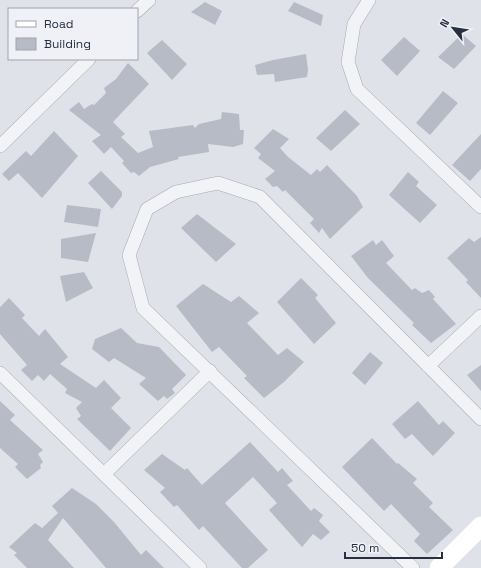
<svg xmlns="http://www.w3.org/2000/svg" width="481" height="568" viewBox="0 0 481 568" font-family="'Space Grotesk',sans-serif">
<rect width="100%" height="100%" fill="#dfe2e9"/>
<path fill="#b6bbc6" d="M 205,2 L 222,11 L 215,25 L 191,12 Z
M 294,2 L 323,15 L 321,26 L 288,11 Z
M 462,34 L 476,46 L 454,69 L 438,57 Z
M 404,37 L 420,51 L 397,76 L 381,60 Z
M 162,40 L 187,64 L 172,80 L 147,53 Z
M 306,54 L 308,70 L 307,77 L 275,82 L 274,74 L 257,75 L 255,65 L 273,60 Z
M 128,63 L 149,84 L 113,122 L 125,134 L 121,137 L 138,153 L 153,147 L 149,131 L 193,125 L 195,128 L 199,124 L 221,119 L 222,112 L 239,114 L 240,130 L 244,130 L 243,144 L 233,147 L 208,144 L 209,152 L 178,157 L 179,159 L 150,167 L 139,176 L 134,172 L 131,173 L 122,163 L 124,161 L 111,147 L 104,154 L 92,141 L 101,135 L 69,110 L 79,102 L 84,109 L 92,104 L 94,105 L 106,93 L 104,88 L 116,79 Z
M 443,91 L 458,103 L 430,135 L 416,123 Z
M 345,110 L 360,124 L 331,151 L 316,138 Z
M 273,129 L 289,139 L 280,148 L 288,157 L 311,175 L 317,169 L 320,172 L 327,165 L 357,196 L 363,207 L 330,239 L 322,228 L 319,233 L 310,223 L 314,219 L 285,190 L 283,192 L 277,186 L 273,187 L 265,179 L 275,171 L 258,158 L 261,154 L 254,148 Z
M 54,131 L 78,156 L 42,198 L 18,173 L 9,181 L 2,174 L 26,151 L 31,156 Z
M 481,134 L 481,169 L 470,181 L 452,165 Z
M 101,171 L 122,192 L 122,196 L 112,209 L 88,183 Z
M 408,172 L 419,182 L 416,186 L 437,205 L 420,223 L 389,195 Z
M 67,205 L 101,209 L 98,227 L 64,222 Z
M 197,214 L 236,244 L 216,262 L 181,228 Z
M 96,233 L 88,262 L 61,258 L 61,239 Z
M 481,237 L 481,298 L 466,282 L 468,280 L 447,258 L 469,238 L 474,242 Z
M 373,240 L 376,245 L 382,240 L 394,256 L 386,263 L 412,290 L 415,288 L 422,293 L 429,290 L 435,297 L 433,299 L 456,324 L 431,343 L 412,325 L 414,323 L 368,278 L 351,256 Z
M 84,272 L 93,288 L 66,302 L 60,276 Z
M 301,278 L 318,295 L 315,298 L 336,323 L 314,344 L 277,302 Z
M 203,284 L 231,302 L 239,296 L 259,313 L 247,323 L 278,355 L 287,348 L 304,362 L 284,382 L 264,398 L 244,378 L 247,376 L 219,347 L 212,352 L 176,306 Z
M 9,298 L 25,315 L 22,318 L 39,336 L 45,329 L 68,357 L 60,364 L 96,388 L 104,380 L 121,398 L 111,408 L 131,428 L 110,451 L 77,419 L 81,416 L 76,408 L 82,402 L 65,393 L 67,389 L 50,374 L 44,381 L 38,375 L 32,381 L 21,370 L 27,365 L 0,334 L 0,307 Z
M 121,328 L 137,343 L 159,347 L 186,375 L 172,389 L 175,393 L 167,399 L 164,396 L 158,401 L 139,384 L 146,378 L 114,358 L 109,362 L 92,349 L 95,339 Z
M 370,352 L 383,363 L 365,385 L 352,373 Z
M 481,365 L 481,391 L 467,375 Z
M 0,401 L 15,415 L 10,420 L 43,450 L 38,454 L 43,462 L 40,465 L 41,468 L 27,479 L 15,467 L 18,464 L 0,448 Z
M 418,401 L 439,425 L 443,421 L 455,433 L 433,456 L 412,434 L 405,439 L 392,424 Z
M 372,438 L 397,464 L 398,463 L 417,479 L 413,483 L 433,503 L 429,507 L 453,530 L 427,554 L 414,541 L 420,534 L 391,504 L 384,511 L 342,467 Z
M 250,442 L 278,472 L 282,468 L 293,481 L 287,485 L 311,511 L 314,508 L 323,515 L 319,521 L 330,532 L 321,540 L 313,534 L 302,547 L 269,510 L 277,503 L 253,477 L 225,503 L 268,550 L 248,568 L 242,568 L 203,526 L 199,530 L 177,505 L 174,507 L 160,492 L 165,488 L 144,470 L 162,454 L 185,470 L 187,468 L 202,485 Z
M 72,488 L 96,504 L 114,522 L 141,555 L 146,550 L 164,568 L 106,568 L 63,518 L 48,540 L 74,568 L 27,568 L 14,555 L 17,553 L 9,547 L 35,523 L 42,528 L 58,513 L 52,506 Z"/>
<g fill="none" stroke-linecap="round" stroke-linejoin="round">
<defs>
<path id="street" d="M 369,0 L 354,24 L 348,62 L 357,89 L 481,207
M 137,11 L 149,0
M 0,146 L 89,59
M 428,366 L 481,316
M 0,373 L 200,568
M 104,474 L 210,371
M 413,568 L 143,308 L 129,255 L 147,209 L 176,192 L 218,183 L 260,197 L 481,419"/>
</defs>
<use href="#street" stroke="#a4a9b3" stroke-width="14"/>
<use href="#street" stroke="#f2f3f7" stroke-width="13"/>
<path stroke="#fff" stroke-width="19" d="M 439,568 L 481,526"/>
</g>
<rect x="8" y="8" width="130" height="52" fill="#eff1f6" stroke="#9fa3ae"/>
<rect x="16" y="21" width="20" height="6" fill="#ffffff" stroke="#9fa3ae"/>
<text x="44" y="28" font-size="12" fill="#272f41">Road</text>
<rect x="16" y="38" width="20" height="12" fill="#b6bbc6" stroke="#9fa3ae"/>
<text x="44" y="48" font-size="12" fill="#272f41">Building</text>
<g transform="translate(453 28) rotate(300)" stroke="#eff1f6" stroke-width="3" paint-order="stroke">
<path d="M0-3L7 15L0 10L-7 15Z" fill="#272f41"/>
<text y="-6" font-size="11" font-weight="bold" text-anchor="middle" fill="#272f41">N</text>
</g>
<path d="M345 552v6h97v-6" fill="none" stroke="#272f41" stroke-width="2"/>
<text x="351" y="552" font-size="12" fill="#272f41" stroke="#eff1f6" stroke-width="3" paint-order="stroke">50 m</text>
</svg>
